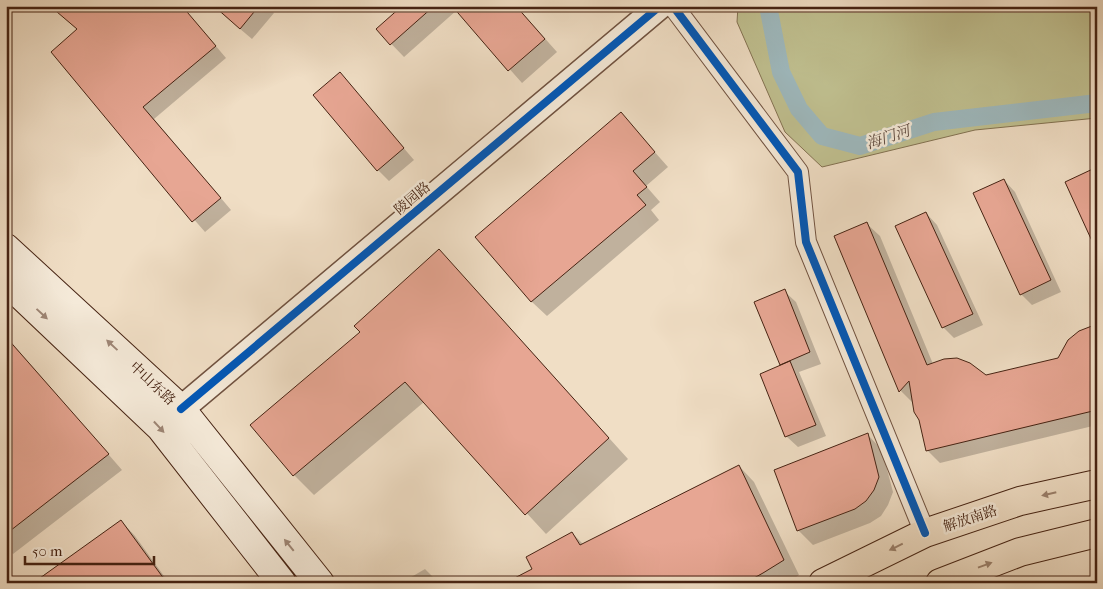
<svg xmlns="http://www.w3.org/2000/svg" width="1103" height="589" viewBox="0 0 1103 589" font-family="'IM FELL French Canon','Noto Serif SC',serif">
<rect width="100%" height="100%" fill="#f0dec5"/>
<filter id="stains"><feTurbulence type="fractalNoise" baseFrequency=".004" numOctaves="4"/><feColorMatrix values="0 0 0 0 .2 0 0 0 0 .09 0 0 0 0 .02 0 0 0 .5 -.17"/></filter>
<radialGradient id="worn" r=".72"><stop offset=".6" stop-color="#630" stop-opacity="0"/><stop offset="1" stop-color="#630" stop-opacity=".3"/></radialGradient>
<path fill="#c0c090" stroke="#837252" d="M 738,6 L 1097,6 L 1097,118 L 975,130 L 822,167 L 785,132 L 737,22 Z"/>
<path fill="#0003" d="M 50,6 L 182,6 L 226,58 L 154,119 L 231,210 L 205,232 L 129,145 L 78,30 Z
M 213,6 L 268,6 L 274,13 L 252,39 Z
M 403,6 L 516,6 L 557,52 L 522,83 L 457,10 L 404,57 L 377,29 Z
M 340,74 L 414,160 L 389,181 L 378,170 Z
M 621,114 L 668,167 L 646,186 L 660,202 L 651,210 L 659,220 L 547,316 L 532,302 L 477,237 Z
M 1004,180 L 1015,192 L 1061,292 L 1032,305 L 1021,294 Z
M 926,213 L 937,225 L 983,325 L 954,338 L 943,327 Z
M 867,224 L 880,236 L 933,364 L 986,377 L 1059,359 L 1097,327 L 1097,425 L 940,463 L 927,450 L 914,402 L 913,403 L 901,391 L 836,237 Z
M 438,251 L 458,271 L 628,459 L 546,534 L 424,402 L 314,495 L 294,475 L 252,425 L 361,332 Z
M 784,291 L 796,302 L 821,364 L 799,372 L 826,436 L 798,447 L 786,436 L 783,366 L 781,364 Z
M 6,336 L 122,470 L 13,554 L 6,547 Z
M 868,435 L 882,450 L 893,492 L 888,505 L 881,516 L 870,523 L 813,545 L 798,530 Z
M 739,466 L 754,482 L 799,575 L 787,583 L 507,583 L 534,569 L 572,533 L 584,545 Z
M 121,521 L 135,536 L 169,583 L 49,583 Z
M 425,569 L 439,583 L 401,583 Z
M 1097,573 L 1097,583 L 1074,583 Z"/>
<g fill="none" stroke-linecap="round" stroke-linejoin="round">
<path stroke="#9eb9be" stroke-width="18" d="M 768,6 L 781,72 L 799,109 L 822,136 L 860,146 L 934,122 L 1097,103"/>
</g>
<path fill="#e7a693" stroke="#462313" d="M 50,6 L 182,6 L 216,46 L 143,107 L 221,198 L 192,222 L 51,52 L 77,29 Z
M 214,6 L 259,6 L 240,29 Z
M 402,6 L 434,6 L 390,45 L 376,29 Z
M 452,6 L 516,6 L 545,39 L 508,71 Z
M 340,72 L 404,148 L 377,171 L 313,95 Z
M 621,112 L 655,152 L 633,171 L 647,187 L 637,195 L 646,205 L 531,302 L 475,237 Z
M 1097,167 L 1097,252 L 1065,182 Z
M 1004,179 L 1051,280 L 1020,295 L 973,193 Z
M 926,212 L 973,314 L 942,328 L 895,226 Z
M 867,222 L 927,365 L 944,359 L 957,358 L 970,363 L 986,375 L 1058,358 L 1068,340 L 1079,331 L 1097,324 L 1097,410 L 926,451 L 919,420 L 914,412 L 909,381 L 899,392 L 834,236 Z
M 439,249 L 609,438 L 525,515 L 405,382 L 293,476 L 250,425 L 360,332 L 354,326 Z
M 785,289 L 810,352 L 780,365 L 754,302 Z
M 6,337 L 109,454 L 6,534 Z
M 790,361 L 816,425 L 785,437 L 760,374 Z
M 868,433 L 879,477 L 874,490 L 866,501 L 855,509 L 797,531 L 774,470 Z
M 739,465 L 784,560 L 763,573 L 745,583 L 505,583 L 532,569 L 526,557 L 572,532 L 580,545 Z
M 121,520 L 167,583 L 33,583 Z"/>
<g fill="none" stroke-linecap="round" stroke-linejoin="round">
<defs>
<path id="minor" d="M 673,6 L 798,172 L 806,242 L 925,533"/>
<path id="tertiary" d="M 181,409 L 660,6"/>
<path id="secondary" d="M 6,248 L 181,409 L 320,583
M 6,281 L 160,427 L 282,583"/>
<path id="primary" d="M 823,583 L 925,533 L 1020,501 L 1097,484
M 940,583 L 1020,552 L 1097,533"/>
</defs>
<use href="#minor" stroke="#705240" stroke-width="22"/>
<use href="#tertiary" stroke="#705240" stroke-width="28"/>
<use href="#secondary" stroke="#462313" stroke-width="30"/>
<use href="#primary" stroke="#462313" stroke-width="30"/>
<use href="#minor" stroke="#f5ead9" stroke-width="20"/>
<use href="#tertiary" stroke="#f5ead9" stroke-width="25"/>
<use href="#secondary" stroke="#f5ead9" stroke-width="28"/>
<use href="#primary" stroke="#f0dec5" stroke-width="28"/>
<defs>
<path id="cycleway" d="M 673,6 L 798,172 L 806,242 L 925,533
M 181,409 L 660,6"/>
</defs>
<use href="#cycleway" stroke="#f5ead9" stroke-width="11"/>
<use href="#cycleway" stroke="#0057b8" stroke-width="8"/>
</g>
<defs><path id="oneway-solid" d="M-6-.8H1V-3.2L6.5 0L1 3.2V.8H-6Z" transform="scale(1.25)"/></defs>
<g fill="#9e8676">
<use href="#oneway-solid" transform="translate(42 314) rotate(43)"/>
<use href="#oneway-solid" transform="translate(112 345) rotate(-137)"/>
<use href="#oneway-solid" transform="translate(159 427) rotate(47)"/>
<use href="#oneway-solid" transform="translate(289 545) rotate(-129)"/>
</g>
<g fill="#9b806c">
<use href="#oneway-solid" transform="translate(1049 494) rotate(167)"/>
<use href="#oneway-solid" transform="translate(896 547) rotate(154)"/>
<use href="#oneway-solid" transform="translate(985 565) rotate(-20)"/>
</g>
<g text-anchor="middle" stroke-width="5" stroke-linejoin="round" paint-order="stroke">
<g font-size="14" fill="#462313" stroke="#f5ead9">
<text transform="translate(412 198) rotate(-40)" y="5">陵园路</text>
<text transform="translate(153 383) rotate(43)" y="5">中山东路</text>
<text transform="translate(970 518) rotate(-18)" y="5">解放南路</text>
</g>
<g font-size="15" font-style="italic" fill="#5c483e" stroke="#f5ead9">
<text transform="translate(888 137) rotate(-18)" y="5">海门河</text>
</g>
</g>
<rect width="1103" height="589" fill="none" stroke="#f0dec5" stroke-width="25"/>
<rect x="8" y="8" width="1088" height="574" fill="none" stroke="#462313" stroke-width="2.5"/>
<rect x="12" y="12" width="1078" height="564" fill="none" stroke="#462313"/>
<path d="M25 556v8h129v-8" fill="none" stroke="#462313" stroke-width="2.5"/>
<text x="32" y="556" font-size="15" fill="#462313" stroke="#f5ead9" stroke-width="4" paint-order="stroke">50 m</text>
<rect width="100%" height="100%" filter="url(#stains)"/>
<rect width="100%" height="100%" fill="url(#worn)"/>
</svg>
